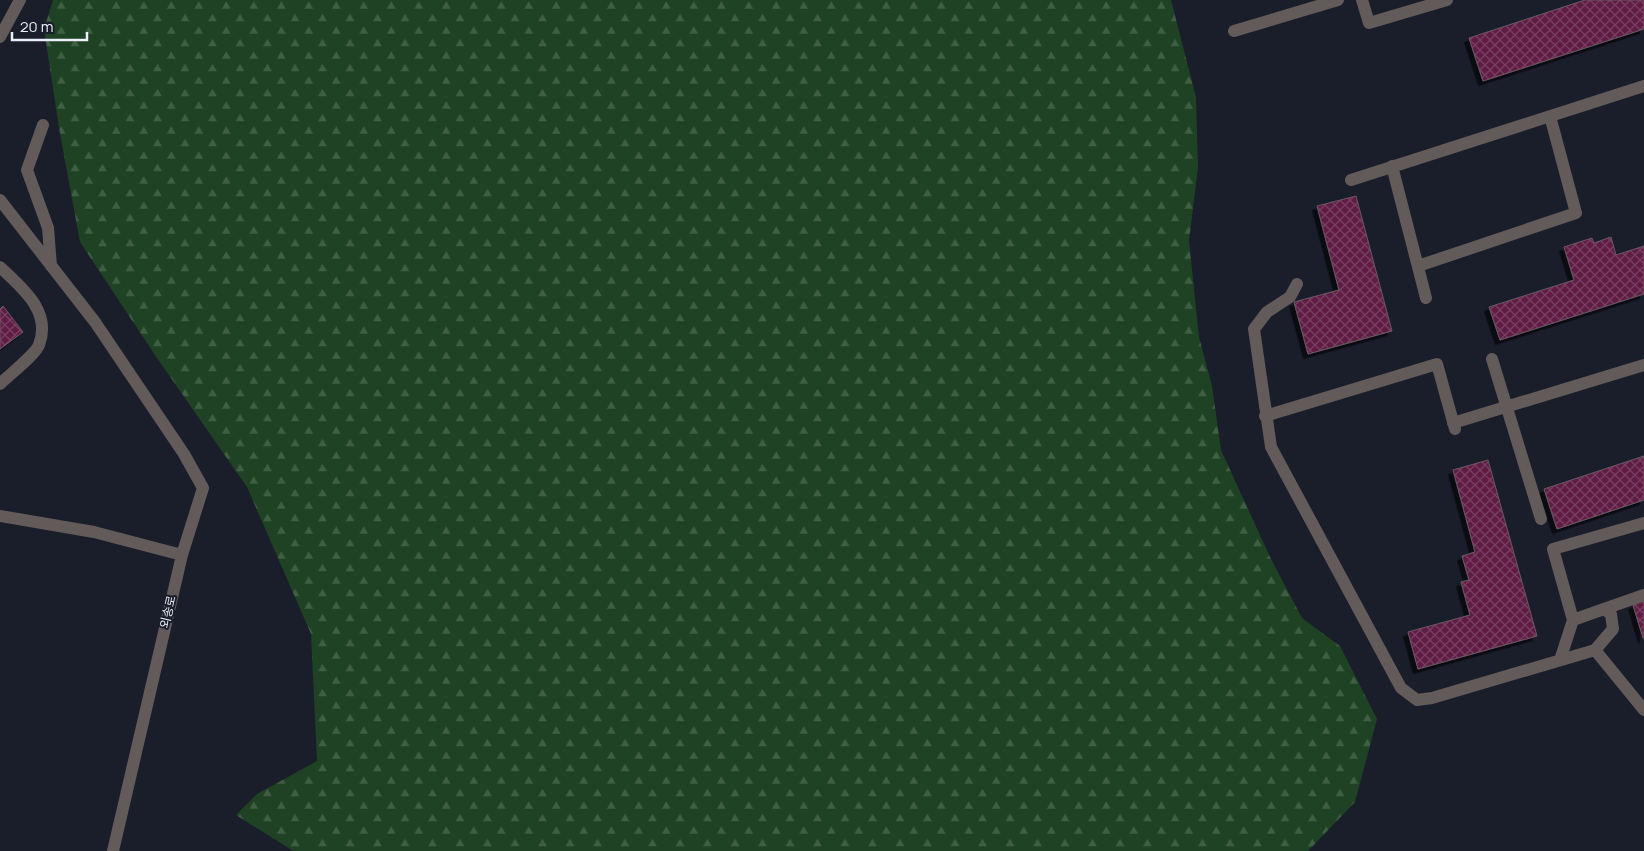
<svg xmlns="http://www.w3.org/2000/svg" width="1644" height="851" viewBox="0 0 1644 851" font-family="Manrope,'Noto Sans KR',sans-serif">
<defs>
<pattern id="forest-firs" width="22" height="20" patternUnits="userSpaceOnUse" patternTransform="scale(1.25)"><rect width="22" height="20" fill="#1e4223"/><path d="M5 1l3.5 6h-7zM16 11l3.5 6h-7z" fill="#3f5e44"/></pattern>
<pattern id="building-cross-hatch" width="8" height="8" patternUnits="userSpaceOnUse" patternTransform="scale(1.25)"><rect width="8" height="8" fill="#611e44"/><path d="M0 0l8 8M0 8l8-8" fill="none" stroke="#783f60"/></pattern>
<filter id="shadow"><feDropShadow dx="-4.5" dy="4.5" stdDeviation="0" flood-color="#0009"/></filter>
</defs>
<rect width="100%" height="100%" fill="#1a1d2a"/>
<path fill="url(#forest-firs)" d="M 53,0 L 1171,0 L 1196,97 L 1198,167 L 1189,241 L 1199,337 L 1212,386 L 1221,450 L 1270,557 L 1302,618 L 1340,646 L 1377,719 L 1355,802 L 1308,851 L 293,851 L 236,815 L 257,794 L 317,761 L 311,634 L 247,487 L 157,358 L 80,242 L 59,128 L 44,29 Z"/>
<path fill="url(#building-cross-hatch)" stroke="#6b5961" filter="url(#shadow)" d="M 1585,0 L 1644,0 L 1644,29 L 1483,81 L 1469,38 Z
M 1356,196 L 1392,331 L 1308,354 L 1294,302 L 1339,290 L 1317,206 Z
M 1611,237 L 1616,255 L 1644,246 L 1644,294 L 1500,340 L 1489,307 L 1574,280 L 1564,247 L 1592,238 L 1594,243 Z
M 3,306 L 23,332 L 0,349 L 0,309 Z
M 1644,456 L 1644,500 L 1557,529 L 1544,489 Z
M 1488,460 L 1537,636 L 1418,669 L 1408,632 L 1470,615 L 1461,582 L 1469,580 L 1462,556 L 1475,552 L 1453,470 Z
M 1644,601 L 1644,638 L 1643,638 L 1633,605 Z"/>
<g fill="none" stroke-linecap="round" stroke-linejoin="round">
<path stroke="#635a5a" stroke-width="12" d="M 1362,0 L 1369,23 L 1447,0
M 1234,31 L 1338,0
M 0,37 L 20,0
M 43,125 L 27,170 L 48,228 L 51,266
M 1392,166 L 1426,298
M 1351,180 L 1644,86
M 0,200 L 95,322 L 184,454 L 203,488 L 182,555
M 1418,266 L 1576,213 L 1550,116
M 0,267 C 22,288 52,311 39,345 C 35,355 9,375 0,384
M 1297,284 L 1290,297 L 1267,312 L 1254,329 L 1271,447 L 1401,688 L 1417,700 L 1432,698 L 1595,650 L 1644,710
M 1492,359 L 1541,519
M 1265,416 L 1437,364 L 1455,429
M 1453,423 L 1644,365
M 0,516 L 94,532 L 182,555 L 113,851
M 1604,609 L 1644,595
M 1573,620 L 1553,549 L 1644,523
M 1560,660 L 1573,620 L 1604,609 L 1611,614 L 1613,629 L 1595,650"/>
</g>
<g text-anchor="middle" stroke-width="4" stroke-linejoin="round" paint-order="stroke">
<g font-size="12" fill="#eceef8" stroke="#1a1d2a">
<text transform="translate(168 612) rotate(-77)" y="4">외송로</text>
</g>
</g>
<path d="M12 32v8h75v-8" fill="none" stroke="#eceef8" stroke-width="2.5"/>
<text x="20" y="32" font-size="15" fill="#eceef8" stroke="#1a1d2a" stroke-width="4" paint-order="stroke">20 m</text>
</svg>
